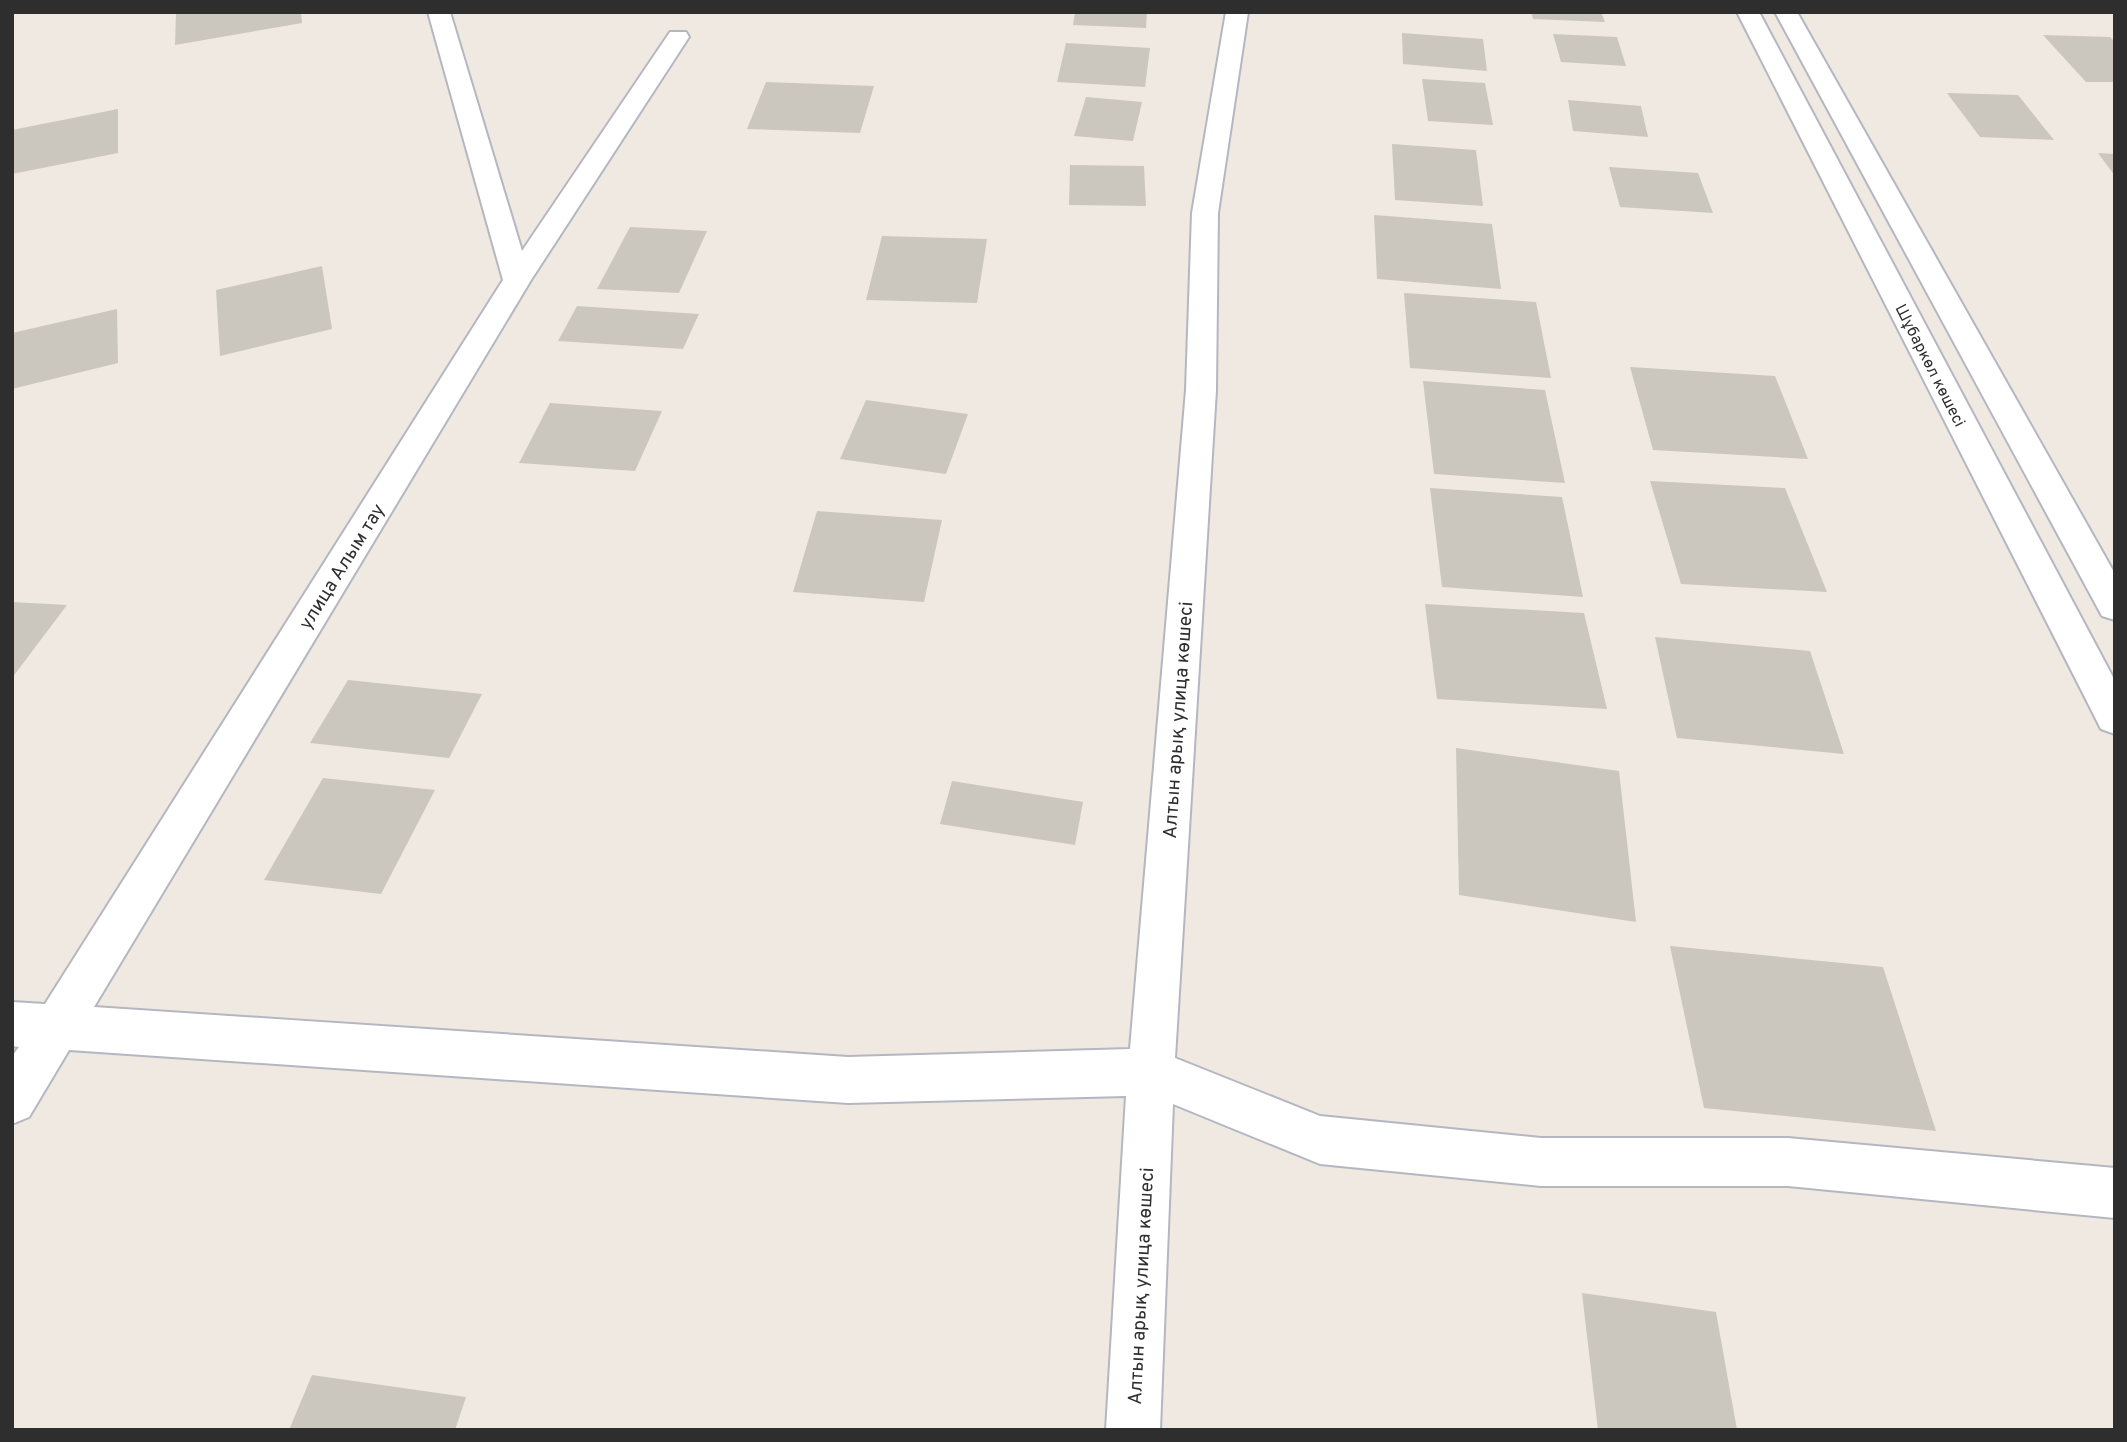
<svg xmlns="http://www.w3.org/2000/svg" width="2127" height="1442" viewBox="0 0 2127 1442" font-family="Overpass,sans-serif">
<rect width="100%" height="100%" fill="#efe9e1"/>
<path fill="#cbc7bf" d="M 176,12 L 301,12 L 302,23 L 175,45 Z
M 1075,12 L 1147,12 L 1146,28 L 1073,25 Z
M 1531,12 L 1601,12 L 1605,22 L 1533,19 Z
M 1402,33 L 1483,39 L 1487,71 L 1403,64 Z
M 1553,34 L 1617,37 L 1626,66 L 1561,62 Z
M 2043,35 L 2110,37 L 2115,42 L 2115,82 L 2086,82 Z
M 1066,43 L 1150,48 L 1145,87 L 1057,82 Z
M 1422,79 L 1485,83 L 1493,125 L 1428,121 Z
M 766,82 L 874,86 L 860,133 L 747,129 Z
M 1947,93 L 2018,95 L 2054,140 L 1980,137 Z
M 1086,97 L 1142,102 L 1133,141 L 1074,136 Z
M 1568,100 L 1641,106 L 1648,137 L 1573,131 Z
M 118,109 L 118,153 L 12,174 L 12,130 Z
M 1392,144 L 1476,150 L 1483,206 L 1395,200 Z
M 2098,153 L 2115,154 L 2115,176 Z
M 1070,165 L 1144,166 L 1146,206 L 1069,205 Z
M 1609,167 L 1698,173 L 1713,213 L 1620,207 Z
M 1374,215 L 1492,224 L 1501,289 L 1377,279 Z
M 630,227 L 707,231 L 679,293 L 597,289 Z
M 882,236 L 987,239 L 977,303 L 866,300 Z
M 322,266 L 332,329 L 220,356 L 216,290 Z
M 1404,293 L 1536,302 L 1551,378 L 1410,368 Z
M 577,306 L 699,314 L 683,349 L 558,341 Z
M 117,309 L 118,363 L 12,389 L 12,333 Z
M 1630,367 L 1775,376 L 1808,459 L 1653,450 Z
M 1423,381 L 1545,390 L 1565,483 L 1434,474 Z
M 866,400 L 968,414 L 946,474 L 840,459 Z
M 550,403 L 662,411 L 635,471 L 519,463 Z
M 1650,481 L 1785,488 L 1827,592 L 1681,584 Z
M 1430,488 L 1562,497 L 1583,597 L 1442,587 Z
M 817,511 L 942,520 L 924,602 L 793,592 Z
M 12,602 L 67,605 L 12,678 Z
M 1425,604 L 1584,613 L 1607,709 L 1437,699 Z
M 1655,637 L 1810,651 L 1844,754 L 1677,738 Z
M 348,680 L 482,694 L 449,758 L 310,743 Z
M 1456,748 L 1619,771 L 1636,922 L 1459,895 Z
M 323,778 L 435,790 L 381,894 L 264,880 Z
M 952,781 L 1083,802 L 1075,845 L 940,824 Z
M 1670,946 L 1883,967 L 1936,1131 L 1704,1108 Z
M 1582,1293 L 1716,1312 L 1737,1430 L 1598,1430 Z
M 312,1375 L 466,1397 L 455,1430 L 289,1430 Z"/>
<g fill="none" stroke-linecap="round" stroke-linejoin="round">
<defs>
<path id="minor" d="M 428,12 L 450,12 L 522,251 L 670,32 L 686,32 L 689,37 L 531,280 L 94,1007 L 848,1057 L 1130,1049 L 1186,390 L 1192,213 L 1226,12 L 1248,12 L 1218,213 L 1216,390 L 1175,1058 L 1320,1116 L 1541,1138 L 1788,1138 L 2115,1168 L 2115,1218 L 1788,1186 L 1541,1186 L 1320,1164 L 1173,1104 L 1160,1430 L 1106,1430 L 1126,1096 L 848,1103 L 69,1050 L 29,1117 L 12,1124 L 12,1056 L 19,1047 L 12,1046 L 12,1002 L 45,1004 L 503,280 Z"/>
<path id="tertiary" d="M 1737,12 L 1759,12 L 2115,681 L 2115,734 L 2101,729 Z
M 1775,12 L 1797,12 L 2115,574 L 2115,620 L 2102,616 Z"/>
</defs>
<use href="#minor" stroke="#b4b7c1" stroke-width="4"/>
<use href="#tertiary" stroke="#b4b7c1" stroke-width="4"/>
<use href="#minor" fill="#fff" fill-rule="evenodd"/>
<use href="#tertiary" fill="#fff" fill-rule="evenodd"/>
</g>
<g text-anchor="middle" stroke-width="5" stroke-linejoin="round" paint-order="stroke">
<g font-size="16" fill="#2e2e2e" stroke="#fff">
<text transform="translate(1931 365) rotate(63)" y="6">Шұбаркөл көшесі</text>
</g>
<g font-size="19" fill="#2e2e2e" stroke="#fff">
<text transform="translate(341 566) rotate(-58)" y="7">улица Алым тау</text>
<text transform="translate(1177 720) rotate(-86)" y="7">Алтын арық улица көшесі</text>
<text transform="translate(1140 1286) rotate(-87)" y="7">Алтын арық улица көшесі</text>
</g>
</g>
<rect width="2127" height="1442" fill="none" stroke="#2e2e2e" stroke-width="28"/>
</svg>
